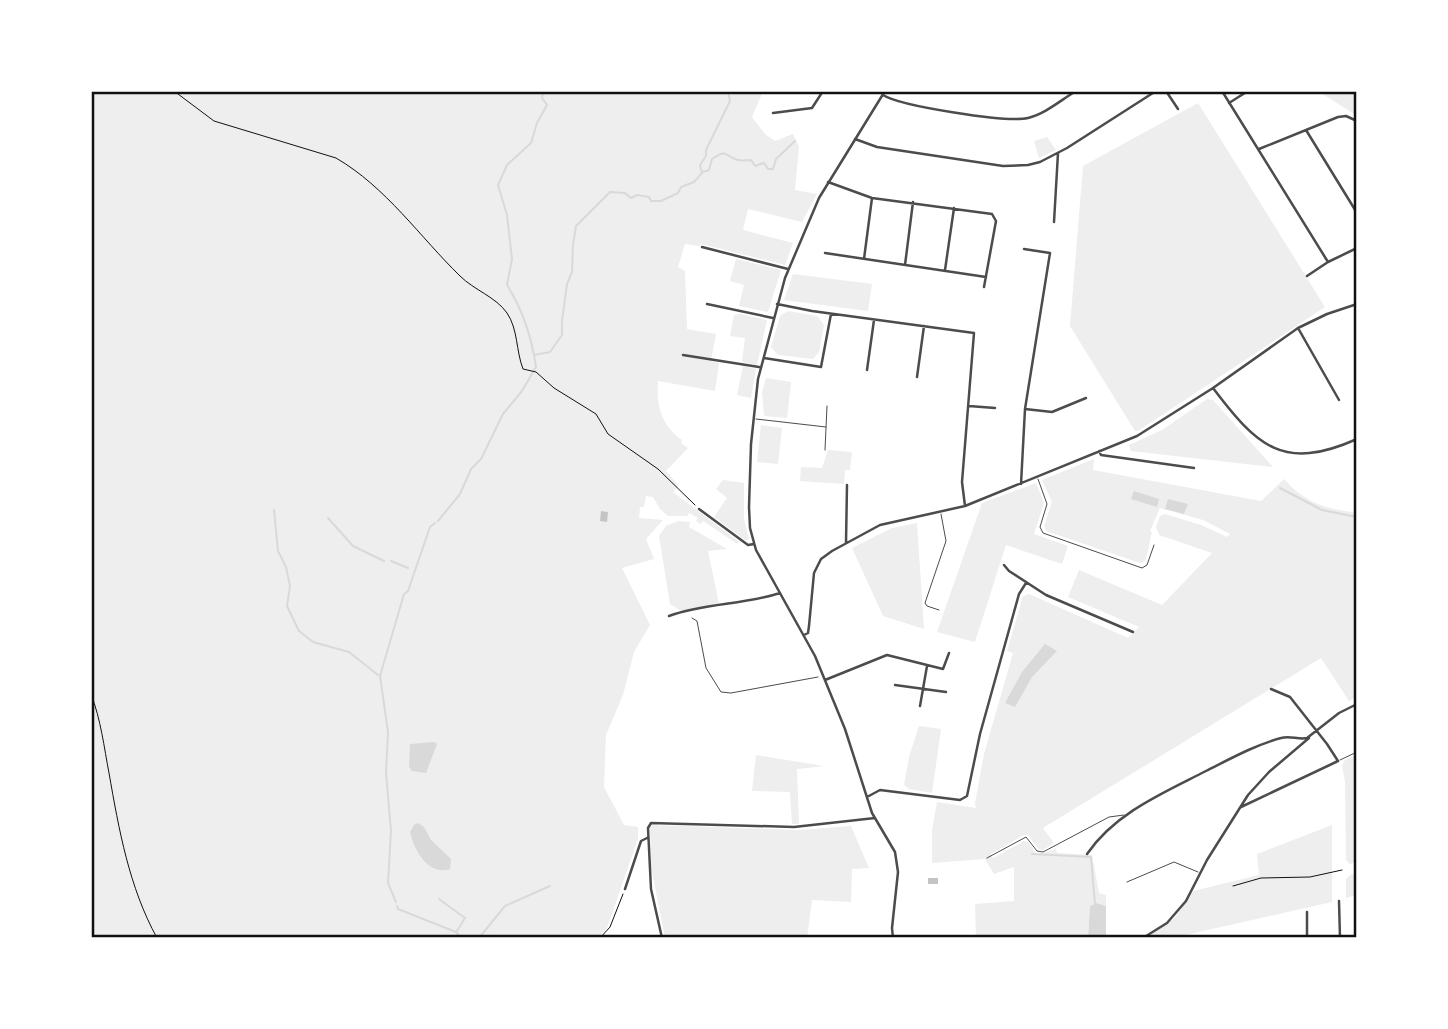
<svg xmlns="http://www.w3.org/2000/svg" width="1448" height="1029" viewBox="0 0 1448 1029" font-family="'Public Sans',sans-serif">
<rect width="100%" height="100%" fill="#fff"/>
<path fill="#eee" d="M 91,91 L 763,91 L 752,117 L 765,134 L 775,141 L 793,134 L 799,147 L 795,190 L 817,194 L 802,222 L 748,209 L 743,230 L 793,243 L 785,265 L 701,244 L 699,246 L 685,244 L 678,267 L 685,271 L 687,329 L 716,334 L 711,361 L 719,363 L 715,391 L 658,381 C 656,405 661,425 682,440 L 681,443 L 688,448 L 666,471 L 679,486 L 673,492 L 741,543 L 736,543 L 703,521 L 701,524 L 696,521 L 698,518 L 689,513 L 687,516 L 668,516 L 660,509 L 653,497 L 646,496 L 644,507 L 640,507 L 639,518 L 663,520 L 646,539 L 654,559 L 622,568 L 650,625 L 634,652 L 623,695 L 606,735 L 604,787 L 624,825 L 638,827 L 638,839 L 607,928 L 598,938 L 91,938 Z
M 1318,91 L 1357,91 L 1357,116 Z
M 1198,103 L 1325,307 L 1138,431 L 1135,431 L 1070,326 L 1083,166 Z
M 1047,137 L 1056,150 L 1039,158 L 1034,141 Z
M 736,259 L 781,270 L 768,312 L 739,306 L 744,285 L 730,281 Z
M 793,274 L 872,284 L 868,311 L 784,300 Z
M 788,311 L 817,316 L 824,325 L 819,352 L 813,359 L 778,355 L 771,347 L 780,316 Z
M 740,314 L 767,320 L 757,365 L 742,362 L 745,338 L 730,336 L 734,315 Z
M 743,366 L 756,369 L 751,398 L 737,395 Z
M 766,378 L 791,382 L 787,418 L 764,416 L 762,392 Z
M 1207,399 L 1213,400 L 1273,467 L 1131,451 L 1129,445 L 1162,430 Z
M 761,425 L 782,428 L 778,464 L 757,462 Z
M 828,450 L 852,452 L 850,470 L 845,470 L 844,484 L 800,481 L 801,467 L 822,468 Z
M 1094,459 L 1093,470 L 1261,501 L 1284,479 C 1307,504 1324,508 1357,513 L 1357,697 L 1349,701 L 1321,658 L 1043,828 L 1054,843 L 1043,850 L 1038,849 L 1028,835 L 1024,835 L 991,854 L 993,858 L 1024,841 L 1028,842 L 1036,853 L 1043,853 L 1056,849 L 1057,853 L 1092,855 L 1099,893 L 1106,895 L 1106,906 L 1096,903 L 1090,906 L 1088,938 L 976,938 L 975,904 L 1014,901 L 1014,867 L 994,874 L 985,859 L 932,863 L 932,830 L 937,802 L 976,808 L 975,803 L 984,754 L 1013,653 L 1007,651 L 1023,596 L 1029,594 L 1128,638 L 1139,627 L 1068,597 L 1079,570 L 1162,605 L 1212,553 L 1159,535 L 1156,527 L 1160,516 L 1165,514 L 1201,525 L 1227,537 L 1230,534 L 1203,520 L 1160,508 L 1150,531 L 1152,532 C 1149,542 1149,551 1145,561 L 1140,563 L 1046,531 L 1044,526 L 1052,502 L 1042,480 Z
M 723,480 L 744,483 L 744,519 L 749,539 L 746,541 L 714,517 L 727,498 L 716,489 Z
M 1036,483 L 1044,503 L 1034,534 L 1068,546 L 1062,564 L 1006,545 L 975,642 L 937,632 L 982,503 Z
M 678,521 L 690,522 L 689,527 L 727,549 L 708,551 L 719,604 L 681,611 L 670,604 L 659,536 L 666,526 Z
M 917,523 L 924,629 L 883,616 L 852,548 L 892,528 Z
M 919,726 L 941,729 L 932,793 L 909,789 L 904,785 L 909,757 Z
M 1357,754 L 1357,862 L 1350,864 L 1346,860 L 1345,782 L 1342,765 L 1345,760 Z
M 756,755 L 824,766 L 797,769 L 799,824 L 792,824 L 790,792 L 752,791 Z
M 652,825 L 799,830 L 851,826 L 869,868 L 852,869 L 851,902 L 812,900 L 807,938 L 665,938 L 651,867 L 650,827 Z
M 1332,825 L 1332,902 L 1172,938 L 1147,938 L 1175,918 L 1193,891 L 1259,875 L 1257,854 Z
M 1357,873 L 1357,895 L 1346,898 L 1346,879 L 1350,875 Z"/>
<path fill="#d9d9d9" d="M 1134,491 L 1159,499 L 1157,507 L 1131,499 Z
M 1168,499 L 1188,504 L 1184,514 L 1165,509 Z
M 1045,644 L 1057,651 L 1032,677 L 1015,707 L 1005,703 L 1022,672 Z
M 434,742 L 437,744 L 426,773 L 412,771 L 409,767 L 410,744 Z
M 418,823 L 424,827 L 431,840 L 451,859 L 450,869 C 428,876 414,850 410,832 L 414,825 Z
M 1096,903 L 1106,906 L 1106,938 L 1088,938 L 1090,906 Z"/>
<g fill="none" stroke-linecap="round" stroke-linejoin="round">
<path stroke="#d9d9d9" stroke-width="2" d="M 703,172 L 709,170 L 712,159 C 729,148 723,156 738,160 C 742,161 747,160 751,160 L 755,166 L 764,163 L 768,169 L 773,169 L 776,159 L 795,141
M 534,355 C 529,329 521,307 507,285 L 512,259 L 507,215 L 498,185 L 507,165 L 531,143 L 537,123 L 547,105 L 542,98 L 543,91
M 1280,488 L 1322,510 L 1357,517
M 274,510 L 278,551 L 286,567 L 290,586 L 287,606 L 299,631 L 313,642 L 349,652 L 378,675
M 328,518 L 353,546 L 384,561
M 438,521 L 460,494 L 471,469 L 481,459 L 503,414 L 522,391 L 536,367 L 534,355 L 550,352 L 562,335 L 562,321 L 567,284 L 572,272 L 573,245 L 576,226 L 610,192 L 625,193 L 631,198 L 637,195 L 649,197 L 651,201 L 661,201 L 678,193 L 681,187 L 694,182 L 702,173 L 700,165 L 706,156 L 706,150 L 730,101 L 728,91
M 391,561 L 408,568
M 1032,854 L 1091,857 L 1095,905
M 439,899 L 465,918 L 457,931
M 396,902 L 388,883 L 391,831 L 386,773 L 388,732 L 380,676 L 404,594 L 408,591 L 430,527 L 435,523
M 397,906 L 398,909 L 456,932 L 461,938
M 479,938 L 505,906 L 550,886"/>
</g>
<path fill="#c4c4c4" d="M 601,511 L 608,512 L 607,522 L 600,521 Z
M 928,878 L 938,878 L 938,884 L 928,884 Z"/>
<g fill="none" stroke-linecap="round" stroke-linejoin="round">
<path stroke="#111" stroke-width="1" d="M 174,91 L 214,121 L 336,158 C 386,187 420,237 460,276 C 474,290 496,297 507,313 C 518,329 516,351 523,369 L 536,372 L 554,388 L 596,414 L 608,434 L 658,469 L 695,505
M 91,694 C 101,720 104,747 109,773 C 119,830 129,887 157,938
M 1233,886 L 1261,878 L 1310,877 L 1342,870
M 600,938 L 610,927 L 623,894"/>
<path stroke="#4c4c4c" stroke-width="1" d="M 756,419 L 826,427
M 825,450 L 827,406
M 1038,479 L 1047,504 L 1040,527 L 1043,533 L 1142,568 L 1147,565 L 1154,545
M 939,610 L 927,606 L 925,603 L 946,541 L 941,514
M 692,618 L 697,621 L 706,668 L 721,692 L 731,693 L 818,677
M 1340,760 L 1357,752
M 987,858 L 1026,837 L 1037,851 L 1043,852 L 1109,817 L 1124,815
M 1127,882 L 1174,862 L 1198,872"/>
<path stroke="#4c4c4c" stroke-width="2.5" d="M 885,91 L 819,198 L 785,278 L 758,379 L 751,444 L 749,507 L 750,528 L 756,550 L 815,656 L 845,729 L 872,813 L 895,852 L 898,872 L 892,928 L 893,938
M 1166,91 L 1178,109
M 1222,91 L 1328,262
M 883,95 C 900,106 1007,123 1028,118 C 1045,114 1061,100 1076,91
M 1229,103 L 1248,91
M 773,113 L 812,108 L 823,91
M 1306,130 L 1357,213
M 855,139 L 877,147 L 1003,166 L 1028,165 L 1040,162 L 1067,148 L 1156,91
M 1259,149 L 1338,117 L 1346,116 L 1357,121
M 828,182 L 872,198 L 992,214 L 996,221 L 984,287
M 1054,222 L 1058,153
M 702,247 L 788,269
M 825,253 L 986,277
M 864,259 L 872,198
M 905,265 L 913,202
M 945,270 L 954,208
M 1307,276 L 1328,262 L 1357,248
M 707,304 L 773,318
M 777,304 L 812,311 L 974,333 L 962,482 L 965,506
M 1298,328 L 1339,400
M 683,355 L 759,367
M 764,358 L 821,367 L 831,314
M 867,370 L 874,320
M 917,377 L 924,326
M 1213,388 C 1257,446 1283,472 1357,439
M 969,406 L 995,408
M 1025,409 L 1052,412 L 1086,398
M 1099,451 L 1101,455 L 1194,468
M 1021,484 L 1025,409 L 1050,253 L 1024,249
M 699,509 L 748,545 L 754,544
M 846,543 L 847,485
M 1004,565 L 1009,571 L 1046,595 L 1133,632
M 669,616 C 705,603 744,605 780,593
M 804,635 L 808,633 L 809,626 L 814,573 L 821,559 L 832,551 L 880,525 L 965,506 L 1137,436 L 1213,388 L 1298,328 L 1327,314 L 1357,304
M 825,680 L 887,655 L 943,669 L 949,653
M 895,685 L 946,692
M 920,706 L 927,666
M 867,797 L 880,790 L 960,800 L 967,796 L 980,734 L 1019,594 L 1026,583
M 1241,807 L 1338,761 L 1327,744 L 1290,697 L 1271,689
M 1087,854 C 1115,813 1163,793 1206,771 C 1230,759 1255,745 1281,738 C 1290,735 1298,740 1307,738 L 1339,713 L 1357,704
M 625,889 L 641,841 L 647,838
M 1339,901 L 1340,938
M 662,938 L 651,889 L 648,828 L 651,823 L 794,827 L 875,818
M 1143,938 L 1167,923 L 1186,901 L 1207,860 L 1248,795 L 1269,772 L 1309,738
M 1307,938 L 1307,912"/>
</g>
<rect width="1448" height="1029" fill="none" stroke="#ffffff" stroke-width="186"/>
<rect x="93" y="93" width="1262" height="843" fill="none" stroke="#111" stroke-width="2.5"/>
</svg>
